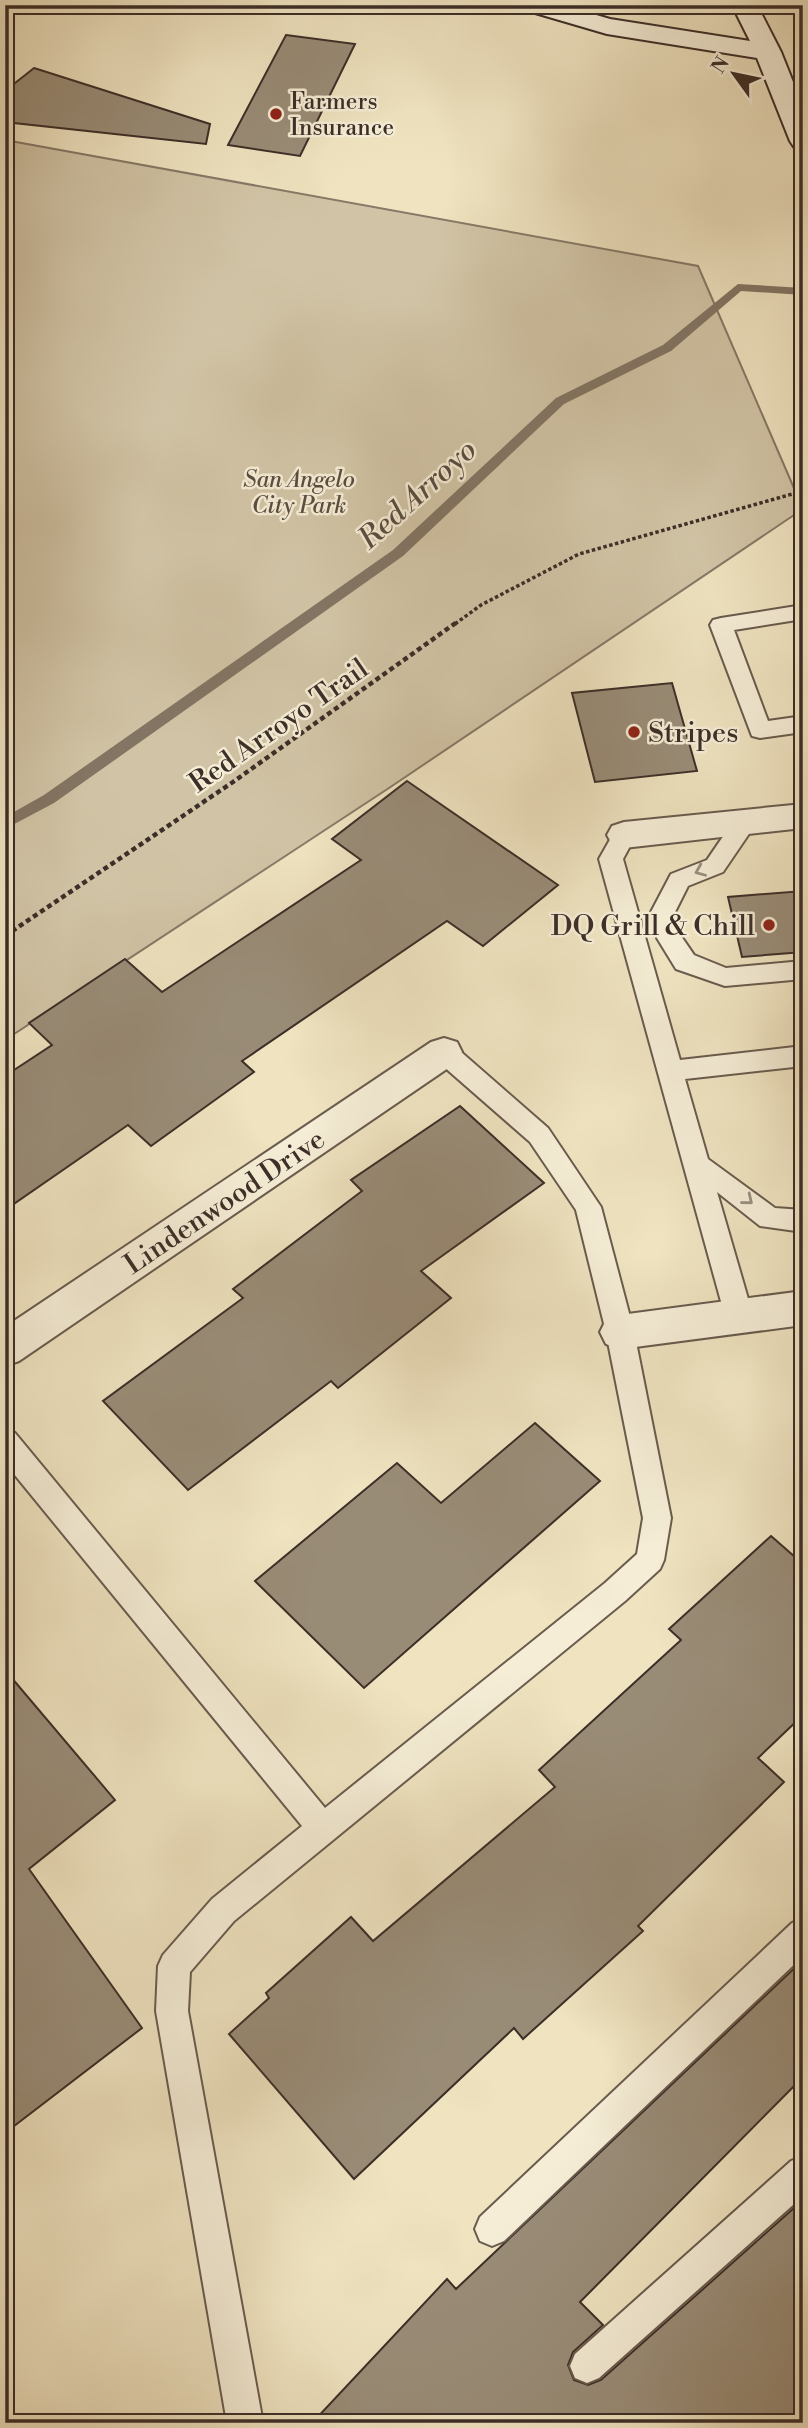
<svg xmlns="http://www.w3.org/2000/svg" width="808" height="2428" viewBox="0 0 808 2428" font-family="'Libre Bodoni',serif">
<rect width="100%" height="100%" fill="#efe3c0"/>
<filter id="stains"><feTurbulence type="fractalNoise" baseFrequency=".00286" numOctaves="4"/><feColorMatrix values="0 0 0 0 .2 0 0 0 0 .09 0 0 0 0 .02 0 0 0 .5 -.17"/></filter>
<radialGradient id="worn" r=".72"><stop offset=".6" stop-color="#630" stop-opacity="0"/><stop offset="1" stop-color="#630" stop-opacity=".3"/></radialGradient>
<path fill="#d1c4a6" stroke="#867967" stroke-width="2" d="M 5,140 L 698,266 L 803,509 L 389,788 L 5,1040 Z"/>
<g fill="none" stroke-linecap="round" stroke-linejoin="round">
<path fill="#837564" fill-rule="evenodd" d="M 738,284 L 803,288 L 803,295 L 741,291 L 671,351 L 564,404 L 403,556 L 54,803 L 5,829 L 5,817 L 44,795 L 393,550 L 556,398 L 663,345 Z"/>
</g>
<path fill="#998c77" stroke="#3c2e28" stroke-width="2" d="M 286,35 L 355,44 L 300,156 L 228,145 Z
M 34,68 L 210,124 L 206,144 L 5,122 L 5,91 Z
M 672,683 L 697,771 L 595,782 L 572,693 Z
M 407,781 L 558,885 L 483,946 L 447,921 L 242,1061 L 254,1072 L 151,1146 L 128,1125 L 5,1210 L 5,1076 L 52,1045 L 29,1023 L 125,959 L 162,992 L 361,860 L 332,839 Z
M 803,891 L 803,952 L 742,957 L 728,897 Z
M 460,1106 L 544,1183 L 421,1271 L 451,1298 L 338,1388 L 331,1381 L 188,1490 L 103,1401 L 243,1298 L 233,1289 L 362,1191 L 351,1180 Z
M 535,1423 L 600,1481 L 364,1688 L 255,1581 L 397,1463 L 441,1503 Z
M 771,1536 L 803,1564 L 803,1715 L 758,1758 L 784,1782 L 638,1926 L 643,1931 L 523,2039 L 514,2028 L 354,2179 L 229,2034 L 269,1998 L 266,1993 L 351,1917 L 373,1941 L 555,1787 L 539,1770 L 681,1640 L 669,1629 Z
M 5,1670 L 115,1800 L 29,1869 L 142,2028 L 5,2133 Z
M 803,1960 L 803,2077 L 580,2302 L 603,2325 L 573,2352 L 568,2365 L 574,2380 L 588,2385 L 601,2380 L 803,2200 L 803,2423 L 312,2423 L 447,2279 L 456,2289 Z"/>
<g fill="none" stroke-linecap="round" stroke-linejoin="round">
<defs>
<path id="lane" d="M 803,605 L 803,619 L 734,630 L 768,721 L 803,716 L 803,732 L 760,738 L 752,736 L 710,625 L 713,620 L 721,618 Z
M 745,814 L 753,816 L 757,822 L 723,872 L 688,886 L 675,912 L 681,936 L 694,955 L 726,968 L 803,961 L 803,979 L 725,986 L 676,969 L 657,938 L 651,912 L 671,874 L 707,860 L 737,816 Z
M 624,826 L 632,829 L 636,835 L 623,859 L 680,1060 L 803,1046 L 803,1066 L 685,1079 L 708,1159 L 775,1208 L 803,1210 L 803,1232 L 760,1226 L 717,1192 L 753,1316 L 749,1324 L 739,1327 L 729,1324 L 725,1316 L 599,859 L 616,829 Z
M 444,1042 L 453,1045 L 548,1128 L 601,1207 L 634,1332 L 671,1518 L 664,1560 L 660,1569 L 625,1601 L 234,1921 L 190,1972 L 188,2011 L 263,2423 L 227,2423 L 156,2011 L 158,1966 L 163,1955 L 212,1899 L 302,1826 L 5,1463 L 5,1430 L 15,1433 L 325,1808 L 605,1583 L 637,1554 L 643,1518 L 606,1332 L 576,1210 L 530,1142 L 435,1059 L 431,1052 L 435,1045 Z
M 803,1918 L 803,1956 L 504,2241 L 492,2246 L 480,2241 L 475,2229 L 480,2217 L 792,1923 Z
M 803,2156 L 803,2196 L 599,2378 L 587,2383 L 575,2378 L 570,2366 L 575,2354 L 791,2161 Z"/>
<path id="street" d="M 803,804 L 803,828 L 624,848 L 612,844 L 607,835 L 612,826 L 624,822 Z
M 444,1038 L 457,1042 L 462,1052 L 457,1062 L 19,1361 L 5,1366 L 5,1327 L 431,1042 Z
M 803,1291 L 803,1325 L 620,1349 L 606,1344 L 600,1332 L 606,1320 L 620,1315 Z"/>
<path id="secondary" d="M 522,5 L 562,5 L 610,19 L 750,41 L 732,5 L 757,5 L 781,52 L 803,107 L 803,149 L 794,147 L 790,141 L 757,58 L 607,34 L 525,10 Z"/>
</defs>
<use href="#lane" stroke="#695b4e" stroke-width="4"/>
<use href="#street" stroke="#695b4e" stroke-width="4"/>
<use href="#secondary" stroke="#3c2e28" stroke-width="4"/>
<path stroke="#3c2e28" stroke-width="3.5" stroke-dasharray="3.5 2.5" stroke-linecap="butt" d="M 455,624 L 481,605 L 579,554 L 803,491"/>
<path stroke="#3c2e28" stroke-width="4.5" stroke-dasharray="5 3.5" stroke-linecap="butt" d="M 5,936 L 233,782 L 457,622"/>
<use href="#lane" fill="#f5edd6" fill-rule="evenodd"/>
<use href="#street" fill="#f5edd6" fill-rule="evenodd"/>
<use href="#secondary" fill="#f5edd6" fill-rule="evenodd"/>
</g>
<defs><path id="oneway-chevron" d="M-2-3.5L2.5 0L-2 3.5" fill="none" stroke-width="1.6" stroke-linecap="round" stroke-linejoin="round" transform="scale(1.75)"/></defs>
<g stroke="#988e7f">
<use href="#oneway-chevron" transform="translate(700 871) rotate(157)"/>
<use href="#oneway-chevron" transform="translate(748 1200) rotate(39)"/>
</g>
<g fill="#8f2418" stroke="#f5edd6" stroke-width="2.5">
<circle cx="276" cy="114" r="7"/>
<circle cx="634" cy="732" r="7"/>
<circle cx="769" cy="925" r="7"/>
</g>
<g text-anchor="middle" stroke-width="5" stroke-linejoin="round" paint-order="stroke">
<g font-size="23" fill="#3c2e28" stroke="#f5edd6" text-anchor="start">
<text x="290" y="109">Farmers<tspan x="290" dy="26">Insurance</tspan></text>
</g>
<g font-size="23" font-style="italic" fill="#5a4c41" stroke="#f5edd6">
<text x="299" y="487">San Angelo<tspan x="299" dy="26">City Park</tspan></text>
</g>
<g font-size="28" fill="#3c2e28" stroke="#f5edd6">
<text transform="translate(278 725) rotate(-35)" y="10">Red Arroyo Trail</text>
<text transform="translate(224 1201) rotate(-34)" y="10">Lindenwood Drive</text>
</g>
<g font-size="28" fill="#3c2e28" stroke="#f5edd6" text-anchor="start">
<text x="648" y="742">Stripes</text>
<text x="755" y="935" text-anchor="end">DQ Grill &amp; Chill</text>
</g>
<g font-size="30" font-style="italic" fill="#5a4c41" stroke="#f5edd6">
<text transform="translate(417 494) rotate(-42)" y="10">Red Arroyo</text>
</g>
</g>
<rect width="808" height="2428" fill="none" stroke="#efe3c0" stroke-width="28"/>
<rect x="7" y="7" width="794" height="2414" fill="none" stroke="#3c2e28" stroke-width="3.5"/>
<rect x="14" y="14" width="780" height="2400" fill="none" stroke="#3c2e28" stroke-width="2"/>
<g transform="translate(734 74) rotate(303)" stroke="#f5edd6" stroke-width="5" paint-order="stroke">
<path d="M0-5L12 26L0 18L-12 26Z" fill="#3c2e28"/>
<text y="-10" font-size="19" font-weight="bold" text-anchor="middle" fill="#3c2e28">N</text>
</g>
<rect width="100%" height="100%" filter="url(#stains)"/>
<rect width="100%" height="100%" fill="url(#worn)"/>
</svg>
